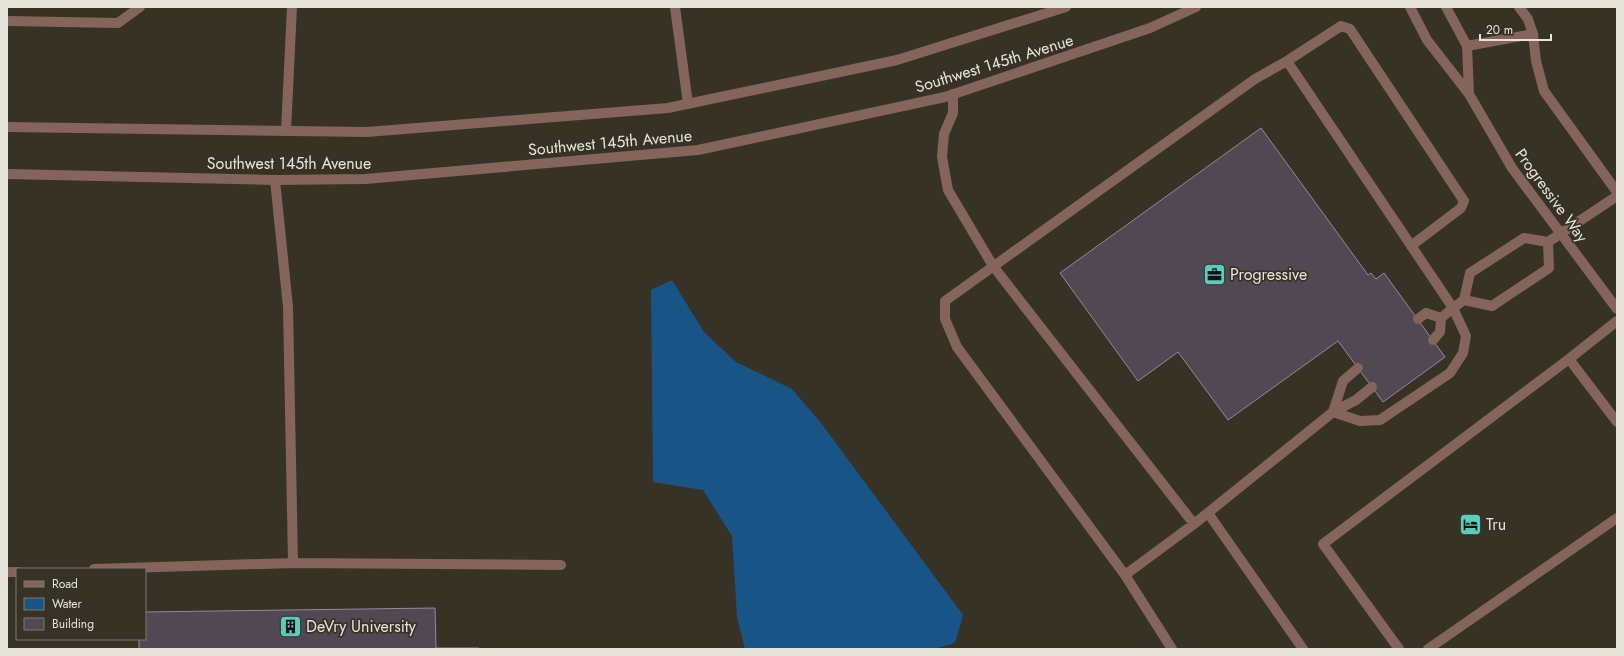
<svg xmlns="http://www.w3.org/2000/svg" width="1624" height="656" viewBox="0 0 1624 656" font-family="Jost,sans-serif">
<rect width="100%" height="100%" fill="#373226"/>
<path fill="#185586" d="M 672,280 L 704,332 L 736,362 L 792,389 L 821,423 L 963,615 L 955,643 L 934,649 L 745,649 L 737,617 L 732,536 L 703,490 L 653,482 L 651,290 Z"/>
<path fill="#514853" stroke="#948a96" d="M 1261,128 L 1368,275 L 1371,273 L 1376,279 L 1384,273 L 1445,357 L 1383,402 L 1338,341 L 1228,420 L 1178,352 L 1138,381 L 1060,273 Z
M 435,608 L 436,648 L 479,648 L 479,649 L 139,649 L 139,639 L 145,639 L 145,612 Z"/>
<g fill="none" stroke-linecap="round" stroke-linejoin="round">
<path stroke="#85645b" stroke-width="10" d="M 675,7 L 688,104
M 1519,7 L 1528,19 L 1533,34 L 1536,61 L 1544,91 L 1617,192
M 7,21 L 118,23 L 140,7
M 1467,46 L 1533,34
M 1287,61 L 1341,26 L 1350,29 L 1464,201 L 1461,208 L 1411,246
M 953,94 L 953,113 L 944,134 L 942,157 L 948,190 L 993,266 L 1194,524 L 1333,412 L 1356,400 L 1372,387
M 286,131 L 292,7
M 1464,300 L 1492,306 L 1549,268 L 1548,242
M 1418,319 L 1426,313 L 1441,318
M 1433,340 L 1440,332 L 1441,318
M 1569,359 L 1617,321
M 1333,412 L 1360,421 L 1380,420 L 1450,373 L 1463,353 L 1466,336 L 1453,308 L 1464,300 L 1470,273 L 1524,238 L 1548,242 L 1617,196
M 1333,412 L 1343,381 L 1358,368
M 1208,513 L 1303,649
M 293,563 L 561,565
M 94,569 L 293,563 L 288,307 L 275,180
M 7,572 L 17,572
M 1125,575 L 957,347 L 945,319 L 945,301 L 1255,79 L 1287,61 L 1453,308 L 1441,318
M 1172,649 L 1125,575 L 1194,524
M 1399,649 L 1323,544 L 1569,359 L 1617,422
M 1428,649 L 1617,518"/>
<path stroke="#85645b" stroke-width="10" d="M 1410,7 L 1427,40 L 1469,94 L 1512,168 L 1617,309
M 1446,7 L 1467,46 L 1469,94"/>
<path stroke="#85645b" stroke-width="10" d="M 7,127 L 367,132 L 668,108 L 897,60 L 1066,7
M 7,174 L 275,180 L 365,179 L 698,150 L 945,97 L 1150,28 L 1196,7"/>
</g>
<defs>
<symbol id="office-square" viewBox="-11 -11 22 22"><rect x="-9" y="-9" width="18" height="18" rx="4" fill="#59cebe" stroke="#373226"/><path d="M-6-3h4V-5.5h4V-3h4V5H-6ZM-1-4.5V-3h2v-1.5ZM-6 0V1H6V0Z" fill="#111"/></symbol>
<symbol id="hotel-square" viewBox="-11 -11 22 22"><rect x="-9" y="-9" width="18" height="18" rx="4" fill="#59cebe" stroke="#373226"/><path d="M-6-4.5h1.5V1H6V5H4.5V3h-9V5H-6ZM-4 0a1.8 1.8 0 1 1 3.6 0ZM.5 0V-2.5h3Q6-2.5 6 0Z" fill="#111"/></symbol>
<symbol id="building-square" viewBox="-11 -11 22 22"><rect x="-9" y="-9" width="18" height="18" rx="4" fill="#59cebe" stroke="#373226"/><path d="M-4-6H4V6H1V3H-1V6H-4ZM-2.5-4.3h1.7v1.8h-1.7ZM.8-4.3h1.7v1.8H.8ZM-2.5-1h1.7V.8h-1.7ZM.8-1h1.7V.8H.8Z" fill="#111"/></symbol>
</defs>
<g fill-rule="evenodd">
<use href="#office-square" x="1202" y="262" width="25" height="25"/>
<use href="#hotel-square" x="1458" y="512" width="25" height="25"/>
<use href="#building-square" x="278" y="614" width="25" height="25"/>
</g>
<g text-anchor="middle" stroke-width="3.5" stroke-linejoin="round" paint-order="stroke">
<g font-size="16" fill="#e7e4dc" stroke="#373226">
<text transform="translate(994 63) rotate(-17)" y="6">Southwest 145th Avenue</text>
<text transform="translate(610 142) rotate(-5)" y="6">Southwest 145th Avenue</text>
<text x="289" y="169">Southwest 145th Avenue</text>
<text transform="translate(1552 195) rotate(54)" y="6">Progressive Way</text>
</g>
<g font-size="16" fill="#e7e4dc" stroke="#373226" text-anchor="start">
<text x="1230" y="280">Progressive</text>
<text x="1486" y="530">Tru</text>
<text x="306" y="632">DeVry University</text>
</g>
</g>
<rect width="1624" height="656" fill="none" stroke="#e7e4dc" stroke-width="16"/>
<rect x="16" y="568" width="130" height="72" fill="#373226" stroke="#7d796f"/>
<rect x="24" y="581" width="20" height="6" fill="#85645b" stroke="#7d796f"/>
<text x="52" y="588" font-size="12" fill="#e7e4dc">Road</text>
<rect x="24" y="598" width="20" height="12" fill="#185586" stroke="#7d796f"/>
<text x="52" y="608" font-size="12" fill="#e7e4dc">Water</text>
<rect x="24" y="618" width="20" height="12" fill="#514853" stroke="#7d796f"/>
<text x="52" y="628" font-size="12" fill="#e7e4dc">Building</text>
<path d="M1480 34v6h71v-6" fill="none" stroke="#e7e4dc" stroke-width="2"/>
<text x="1486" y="34" font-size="12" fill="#e7e4dc" stroke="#373226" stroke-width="3" paint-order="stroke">20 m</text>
</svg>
